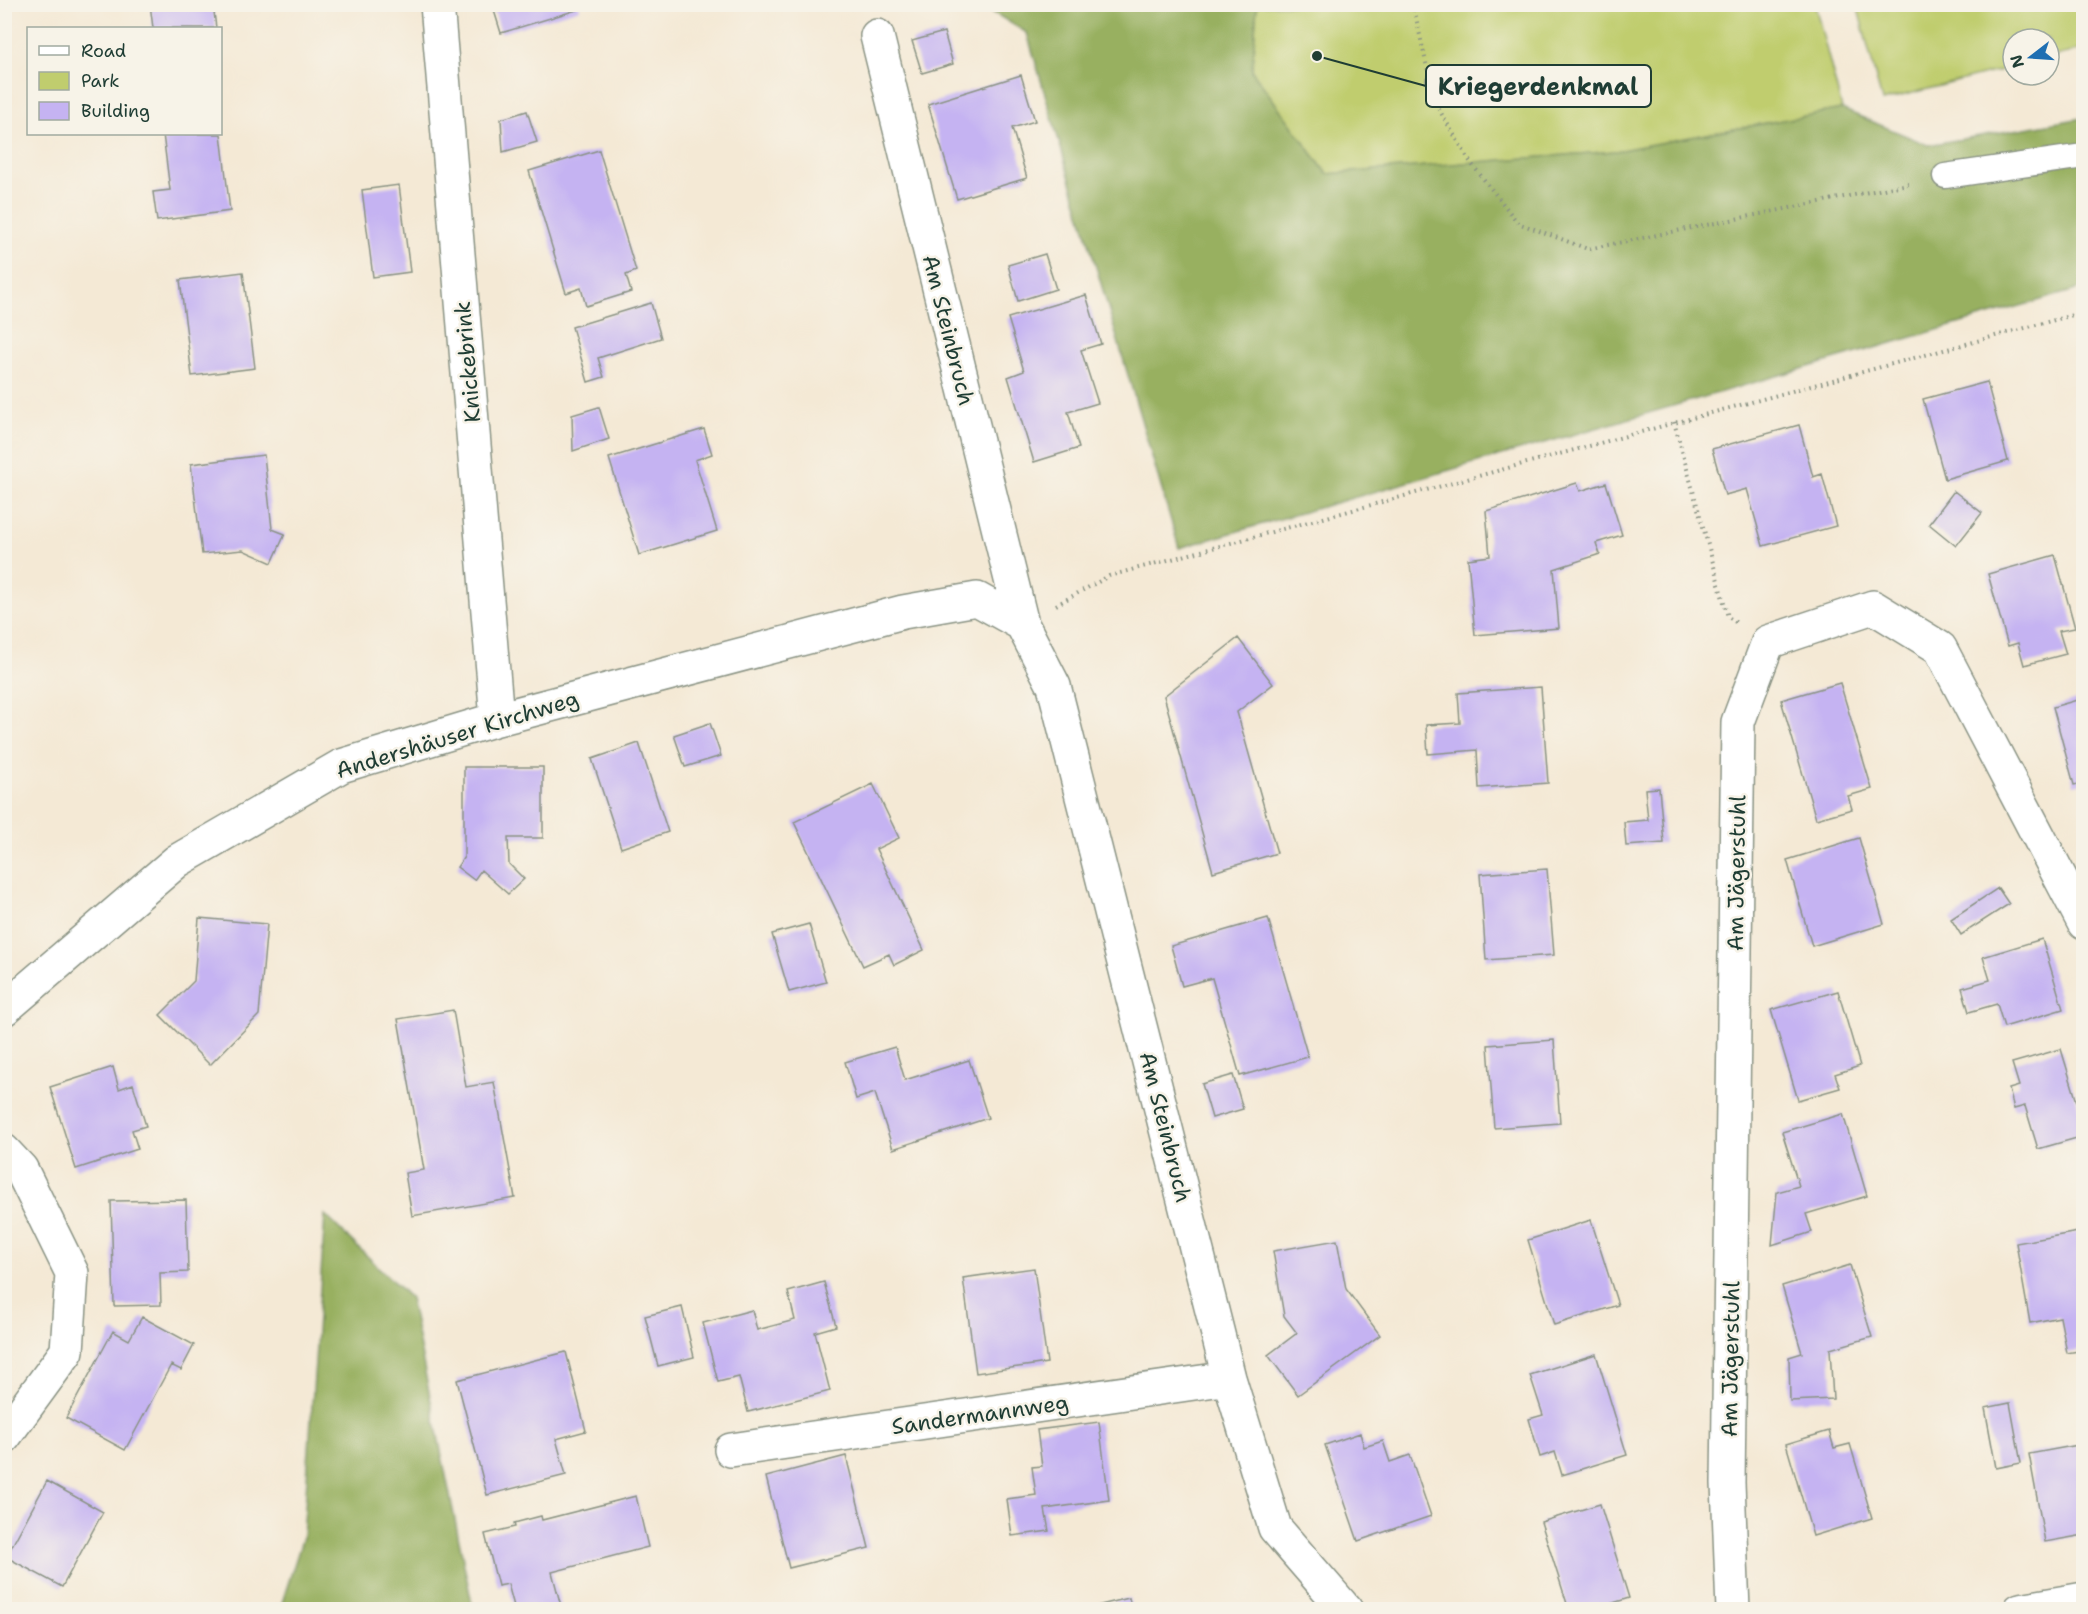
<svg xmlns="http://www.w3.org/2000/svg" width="2088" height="1614" viewBox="0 0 2088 1614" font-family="'Shantell Sans',sans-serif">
<rect width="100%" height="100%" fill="#f7f3e8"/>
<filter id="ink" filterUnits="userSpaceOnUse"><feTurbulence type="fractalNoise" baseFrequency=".0167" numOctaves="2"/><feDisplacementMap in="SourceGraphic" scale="12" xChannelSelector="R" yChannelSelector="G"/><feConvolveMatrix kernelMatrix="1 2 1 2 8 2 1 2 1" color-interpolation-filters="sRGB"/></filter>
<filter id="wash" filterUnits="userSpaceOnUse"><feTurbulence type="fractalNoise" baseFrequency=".008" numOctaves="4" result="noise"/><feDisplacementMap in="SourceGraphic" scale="24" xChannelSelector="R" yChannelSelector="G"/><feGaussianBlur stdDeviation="1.35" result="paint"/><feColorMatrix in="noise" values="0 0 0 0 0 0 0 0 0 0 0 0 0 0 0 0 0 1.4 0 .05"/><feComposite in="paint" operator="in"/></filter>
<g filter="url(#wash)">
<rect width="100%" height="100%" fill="#f4e9d5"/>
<path fill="#c0cd6e" stroke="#708551" stroke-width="1.5" d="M 1257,5 L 1815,5 L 1842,109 L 1616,151 L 1327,174 L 1252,71 Z
M 1857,5 L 2083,5 L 2083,49 L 2049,58 L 2049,39 L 2013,39 L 2013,67 L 1882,101 Z"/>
<path fill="#98b061" stroke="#5c764a" stroke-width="1.5" d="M 981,5 L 1257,5 L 1252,71 L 1327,174 L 1616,151 L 1842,109 L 1928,145 L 2083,118 L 2083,288 L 1179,548 L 1027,33 Z
M 325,1215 L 410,1298 L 473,1609 L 280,1609 L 303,1537 Z"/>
<g id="blocks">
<path fill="#c5b3f2" d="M 150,4 L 213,4 L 216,28 L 153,28 Z
M 492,4 L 579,4 L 580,9 L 501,33 Z
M 944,32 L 953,64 L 922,73 L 912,41 Z
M 1021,75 L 1035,121 L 1012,128 L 1027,178 L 957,199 L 928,104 Z
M 527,111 L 537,142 L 503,152 L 501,119 Z
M 163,134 L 221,134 L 230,211 L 157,221 L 153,192 L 170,190 Z
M 599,150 L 636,271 L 626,275 L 631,292 L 586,306 L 581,288 L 566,293 L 529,171 Z
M 399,185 L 410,272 L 373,277 L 362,190 Z
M 1045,254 L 1056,289 L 1018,301 L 1008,265 Z
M 243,272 L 255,368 L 192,376 L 180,280 Z
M 1086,295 L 1101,344 L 1081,350 L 1098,403 L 1068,412 L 1079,448 L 1034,462 L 1008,377 L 1024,371 L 1008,318 Z
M 651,303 L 661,338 L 598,358 L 604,377 L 588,382 L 572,327 Z
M 1987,382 L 2008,461 L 1945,479 L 1923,399 Z
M 599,407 L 609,439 L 573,451 L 572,415 Z
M 1799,425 L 1813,477 L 1822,474 L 1836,526 L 1763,546 L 1747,489 L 1725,495 L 1712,449 Z
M 704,429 L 712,454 L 695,460 L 717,531 L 639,555 L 609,458 Z
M 264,455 L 272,529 L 285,534 L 272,563 L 243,550 L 202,554 L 191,464 Z
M 1577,483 L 1580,491 L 1606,483 L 1622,535 L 1596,543 L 1600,554 L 1554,569 L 1559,628 L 1475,635 L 1468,559 L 1490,556 L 1486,511 Z
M 1954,491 L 1982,513 L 1956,546 L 1929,524 Z
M 2055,555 L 2075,628 L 2059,631 L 2066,654 L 2024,665 L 2018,643 L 2008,646 L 1988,574 Z
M 1238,638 L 1273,684 L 1237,712 L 1277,853 L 1213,872 L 1164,696 Z
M 1840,683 L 1872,789 L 1848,796 L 1852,809 L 1816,819 L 1781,700 Z
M 1541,687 L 1548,783 L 1479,788 L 1477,750 L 1428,754 L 1426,725 L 1460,723 L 1458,693 Z
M 2084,698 L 2084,783 L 2074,785 L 2053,707 Z
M 710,723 L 721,756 L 685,767 L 674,735 Z
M 639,743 L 668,832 L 621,848 L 592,759 Z
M 464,767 L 543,767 L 543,838 L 508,838 L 509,864 L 524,879 L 508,894 L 481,870 L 474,880 L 457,867 L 464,857 Z
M 873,784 L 899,838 L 876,849 L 924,950 L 894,965 L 889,954 L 863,966 L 794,822 Z
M 1659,788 L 1664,843 L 1626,846 L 1624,822 L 1648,820 L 1645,789 Z
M 1859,838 L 1884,924 L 1812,946 L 1787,860 Z
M 1547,869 L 1554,955 L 1486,960 L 1480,874 Z
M 1998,888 L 2009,904 L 1961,935 L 1951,919 Z
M 199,918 L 267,924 L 259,1015 L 210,1065 L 160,1015 L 194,981 Z
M 1268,918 L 1308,1057 L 1240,1076 L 1212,978 L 1182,986 L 1171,946 Z
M 809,924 L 826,982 L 789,992 L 772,934 Z
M 2042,939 L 2063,1009 L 2004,1027 L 1997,1004 L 1969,1012 L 1962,988 L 1990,980 L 1983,957 Z
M 1838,991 L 1860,1066 L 1835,1074 L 1840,1088 L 1798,1100 L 1771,1010 Z
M 453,1010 L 466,1087 L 494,1082 L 515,1198 L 412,1216 L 405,1173 L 424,1170 L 398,1019 Z
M 1554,1040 L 1560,1123 L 1494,1128 L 1488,1045 Z
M 895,1047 L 905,1080 L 969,1060 L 988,1118 L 893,1149 L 875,1093 L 856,1099 L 845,1062 Z
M 2061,1049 L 2084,1125 L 2084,1136 L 2038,1149 L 2025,1106 L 2014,1109 L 2009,1089 L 2019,1086 L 2012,1063 Z
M 113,1067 L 119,1089 L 133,1084 L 146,1126 L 132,1130 L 138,1149 L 76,1169 L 50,1087 Z
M 1233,1075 L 1243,1109 L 1212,1118 L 1202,1084 Z
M 1843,1114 L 1867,1196 L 1806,1214 L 1812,1232 L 1772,1245 L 1777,1192 L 1799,1186 L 1782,1132 Z
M 186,1200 L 188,1272 L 160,1273 L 161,1305 L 114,1306 L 111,1201 Z
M 1591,1220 L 1618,1305 L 1554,1325 L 1528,1240 Z
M 2084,1231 L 2084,1350 L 2067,1353 L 2060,1317 L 2030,1323 L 2016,1243 Z
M 1337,1240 L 1346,1289 L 1380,1335 L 1298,1395 L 1268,1355 L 1297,1333 L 1284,1316 L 1273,1251 Z
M 1850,1265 L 1872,1337 L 1830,1349 L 1833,1399 L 1790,1401 L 1789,1357 L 1802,1353 L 1782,1286 Z
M 1034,1268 L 1047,1363 L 976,1373 L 963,1278 Z
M 824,1282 L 836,1326 L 815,1332 L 830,1391 L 748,1412 L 739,1377 L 718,1382 L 703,1323 L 752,1310 L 757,1330 L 795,1320 L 788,1292 Z
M 682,1307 L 694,1357 L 658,1366 L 645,1316 Z
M 142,1317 L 194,1345 L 181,1370 L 171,1365 L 125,1450 L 66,1418 L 113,1331 L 129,1340 Z
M 566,1352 L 586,1431 L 556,1439 L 566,1475 L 487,1495 L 457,1380 Z
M 1596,1354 L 1627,1455 L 1562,1475 L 1555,1452 L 1540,1457 L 1529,1419 L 1543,1415 L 1530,1375 Z
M 2010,1403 L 2021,1463 L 1996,1468 L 1985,1408 Z
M 1099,1422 L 1109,1500 L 1045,1509 L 1049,1531 L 1012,1536 L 1007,1499 L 1036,1495 L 1032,1467 L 1042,1466 L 1037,1430 Z
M 1829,1431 L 1834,1448 L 1850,1444 L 1872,1518 L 1813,1536 L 1786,1444 Z
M 1360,1433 L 1364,1447 L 1383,1441 L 1390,1462 L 1410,1455 L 1431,1516 L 1358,1541 L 1325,1445 Z
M 2084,1444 L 2084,1535 L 2045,1542 L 2029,1454 Z
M 846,1456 L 869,1548 L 789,1568 L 766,1477 Z
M 47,1481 L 103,1512 L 62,1587 L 6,1557 Z
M 636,1496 L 648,1547 L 552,1572 L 562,1610 L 515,1610 L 508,1584 L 498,1586 L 485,1534 L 515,1527 L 514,1523 L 541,1516 L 542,1520 Z
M 1600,1504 L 1629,1598 L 1591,1610 L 1569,1610 L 1541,1522 Z
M 1129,1598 L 1132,1610 L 1084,1610 L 1084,1609 Z"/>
</g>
</g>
<g filter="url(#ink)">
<use href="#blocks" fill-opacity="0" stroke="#8a9384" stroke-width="1.5"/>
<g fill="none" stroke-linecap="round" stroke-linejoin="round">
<defs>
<path id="service" d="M 1945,176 L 2084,156"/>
<path id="minor" d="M 437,4 L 497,719
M 877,36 L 1022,624
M 4,1009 L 177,861 L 341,766 L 497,719 L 903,612 L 977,599 L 1022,624 L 1054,686 L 1229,1378 L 1275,1528 L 1346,1610
M 4,1151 L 21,1169 L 72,1273 L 67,1351 L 4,1437
M 731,1450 L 1229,1378
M 1733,1610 L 1728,1483 L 1738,722 L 1768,642 L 1873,607 L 1940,648 L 2084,923
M 2020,1610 L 2084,1599"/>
</defs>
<use href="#service" stroke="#8a9384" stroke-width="27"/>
<use href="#minor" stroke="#8a9384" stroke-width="36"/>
<path stroke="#8a9384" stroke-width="4" stroke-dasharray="1.5 4.5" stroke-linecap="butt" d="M 1413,4 L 1435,103 L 1471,163 L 1518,223 L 1588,249 L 1913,183
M 1599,83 L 1628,75
M 1674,422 L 1728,617 L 1737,623
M 1056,605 L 1109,576 L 2084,312"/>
<use href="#service" stroke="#fff" stroke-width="24"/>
<use href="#minor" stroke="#fff" stroke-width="33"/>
</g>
<circle fill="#909a83" cx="1434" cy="80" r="9"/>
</g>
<g text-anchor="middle" stroke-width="5" stroke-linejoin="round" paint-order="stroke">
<g font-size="22" fill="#1f3d34" stroke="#f7f3e8">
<text transform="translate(949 330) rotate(76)" y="8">Am Steinbruch</text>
<text transform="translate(467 362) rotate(-95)" y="8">Knickebrink</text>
<text transform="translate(457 734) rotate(-17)" y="8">Andershäuser Kirchweg</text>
<text transform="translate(1736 873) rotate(-89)" y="8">Am Jägerstuhl</text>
<text transform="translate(1166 1127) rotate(76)" y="8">Am Steinbruch</text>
<text transform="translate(1730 1359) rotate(-89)" y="8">Am Jägerstuhl</text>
<text transform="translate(980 1414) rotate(-8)" y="8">Sandermannweg</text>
</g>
</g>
<path fill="none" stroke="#1f3d34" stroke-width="2" d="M1317 56L1426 86"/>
<circle fill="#1f3d34" stroke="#f7f3e8" stroke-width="2" cx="1317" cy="56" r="6"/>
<rect fill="#f7f3e8" stroke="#1f3d34" stroke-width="2" x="1426" y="65" width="225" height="42" rx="6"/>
<g font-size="24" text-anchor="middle" font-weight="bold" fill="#1f3d34">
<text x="1538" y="95">Kriegerdenkmal</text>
</g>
<rect width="2088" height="1614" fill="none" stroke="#f7f3e8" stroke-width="24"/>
<rect x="27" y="27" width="195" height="108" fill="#f7f3e8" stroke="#a1aaa0" stroke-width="1.5"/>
<rect x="39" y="46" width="30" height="9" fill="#ffffff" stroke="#a1aaa0" stroke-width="1.5"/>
<text x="81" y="57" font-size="18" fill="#1f3d34">Road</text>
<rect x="39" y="72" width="30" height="18" fill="#c0cd6e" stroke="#a1aaa0" stroke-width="1.5"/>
<text x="81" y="87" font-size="18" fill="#1f3d34">Park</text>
<rect x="39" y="102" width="30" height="18" fill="#c5b3f2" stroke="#a1aaa0" stroke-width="1.5"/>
<text x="81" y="117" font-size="18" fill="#1f3d34">Building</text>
<g transform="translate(2031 57) rotate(253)"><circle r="28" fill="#f7f3e8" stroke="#a1aaa0" stroke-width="1.5"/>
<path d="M0-4.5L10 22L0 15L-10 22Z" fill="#1f6fb2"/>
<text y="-9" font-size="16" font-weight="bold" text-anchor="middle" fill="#1f3d34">N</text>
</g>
</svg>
